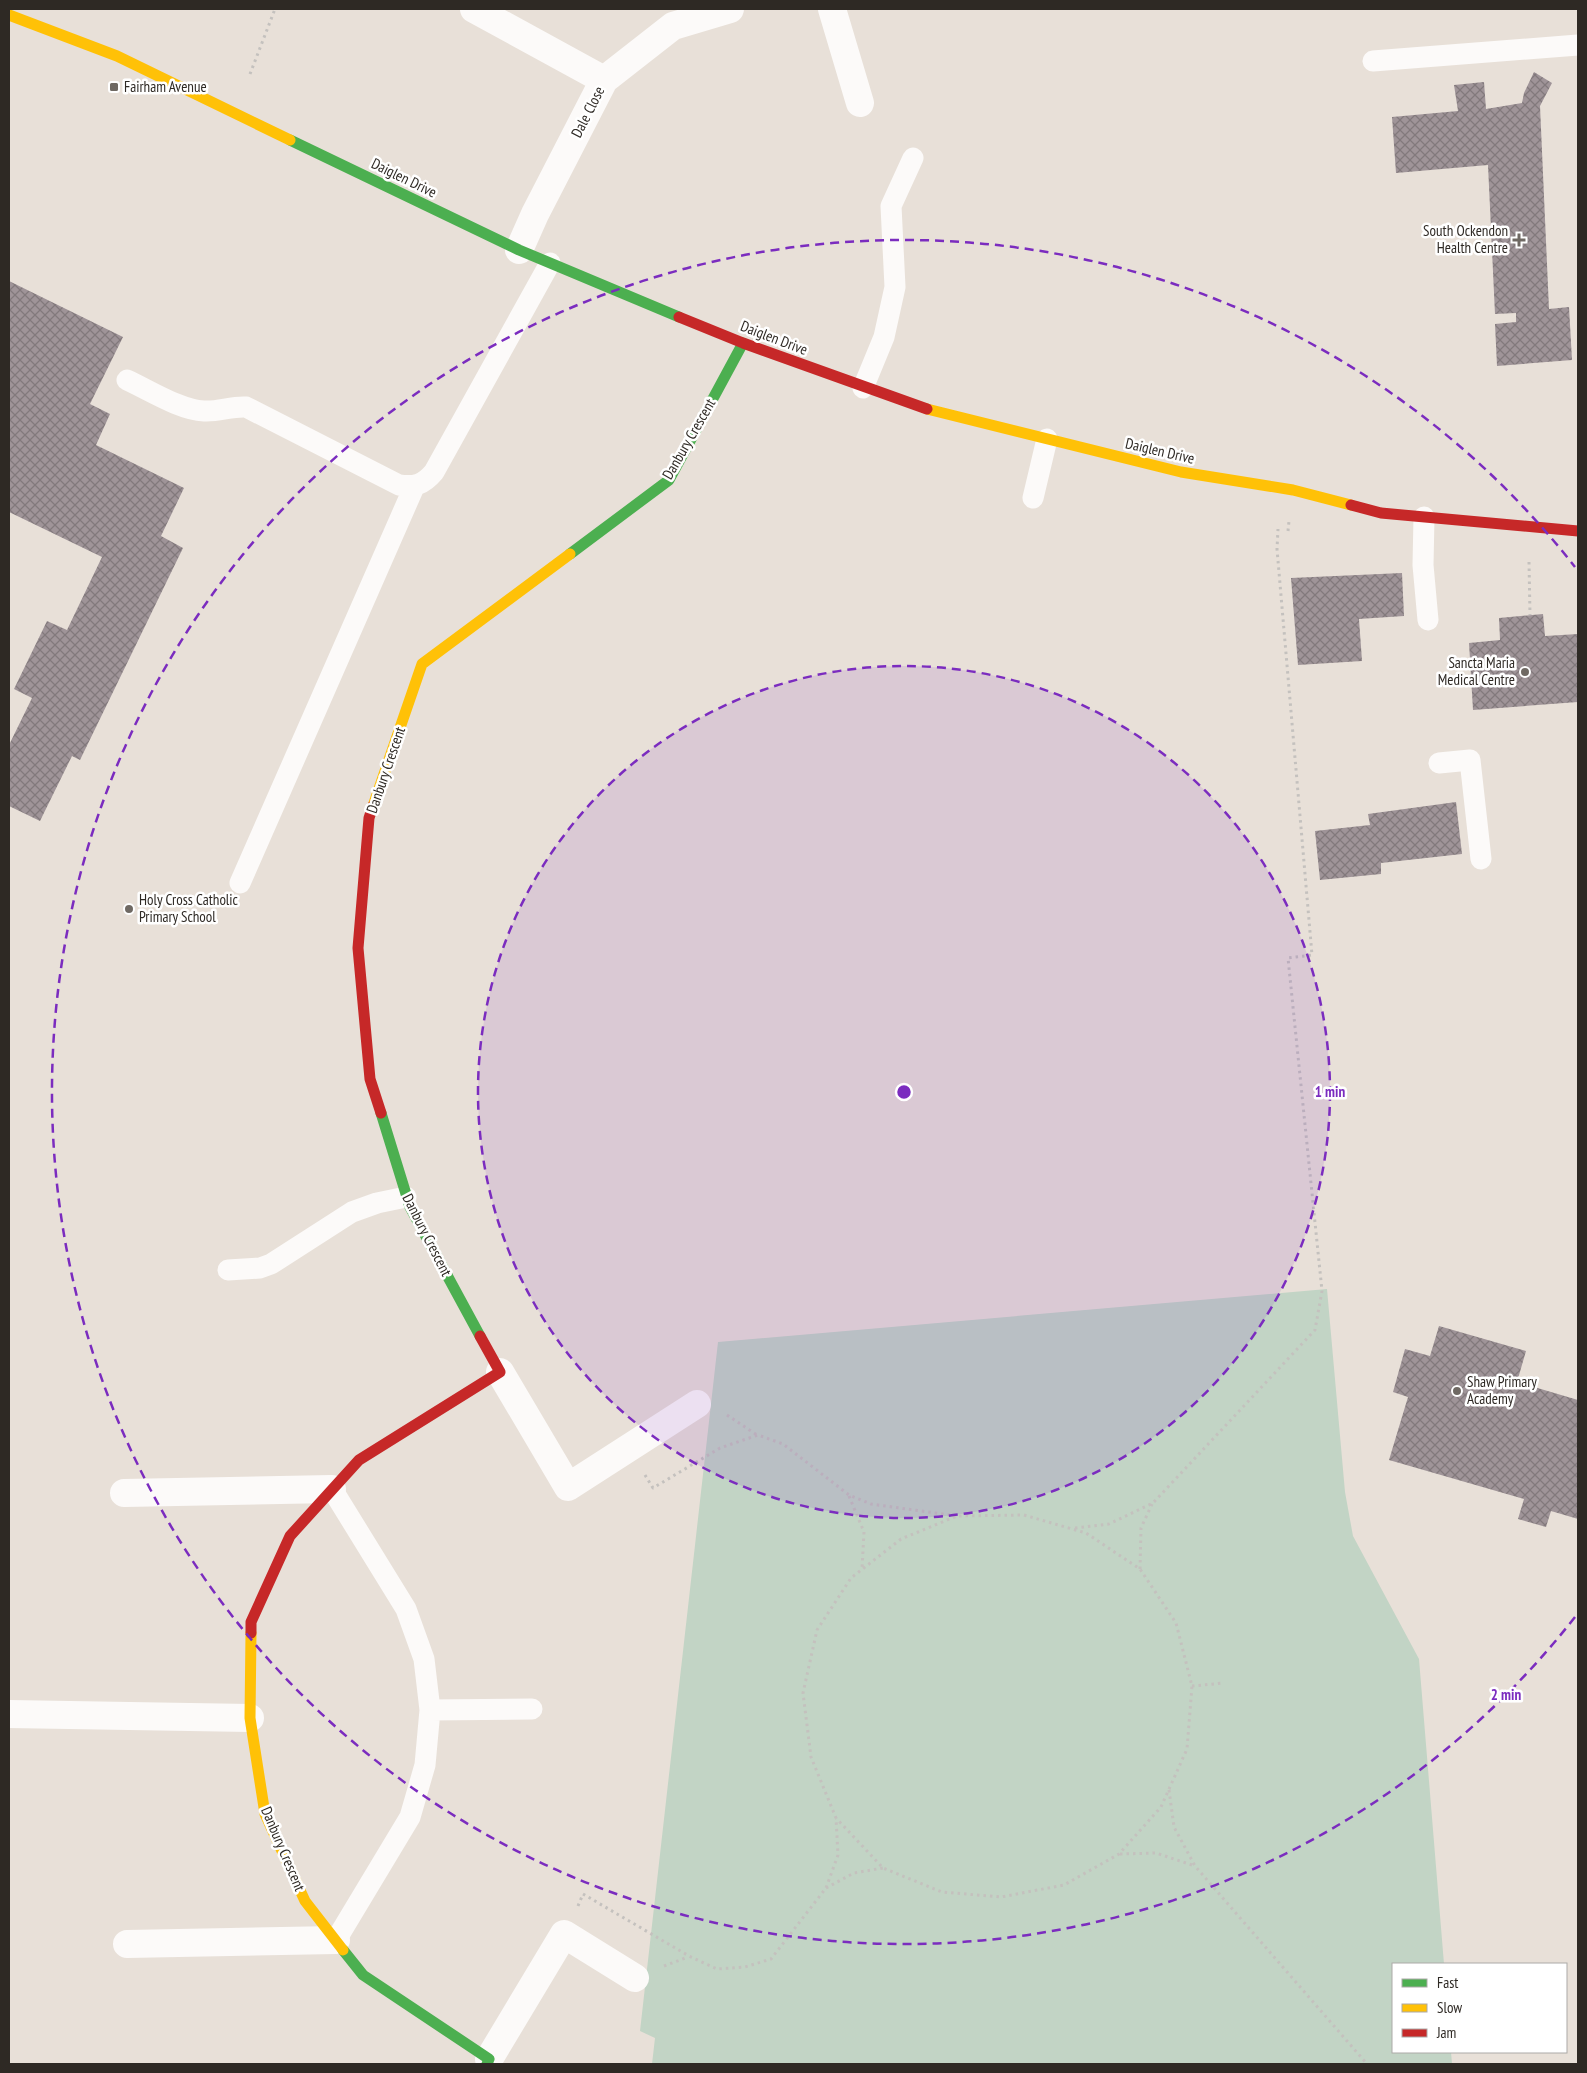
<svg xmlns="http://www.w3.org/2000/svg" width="1587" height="2073" viewBox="0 0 1587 2073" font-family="'PT Sans Narrow',sans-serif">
<defs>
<pattern id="building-cross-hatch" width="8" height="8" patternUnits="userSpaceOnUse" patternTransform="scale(1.25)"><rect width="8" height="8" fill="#9f9498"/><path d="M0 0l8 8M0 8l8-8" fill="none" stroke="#82797c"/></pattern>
</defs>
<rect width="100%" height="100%" fill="#e8e0d8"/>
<path fill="#c2d4c5" d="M 1327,1289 L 1345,1492 L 1353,1536 L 1419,1659 L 1444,1964 L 1393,1964 L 1393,2052 L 1451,2052 L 1452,2064 L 652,2064 L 655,2038 L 640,2031 L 718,1342 Z"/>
<path fill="url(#building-cross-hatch)" d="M 1534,72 L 1552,83 L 1540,106 L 1549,309 L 1569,307 L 1572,360 L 1497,366 L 1495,324 L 1516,322 L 1516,313 L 1495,314 L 1488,165 L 1396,173 L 1392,117 L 1458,111 L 1454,85 L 1484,82 L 1486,109 L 1522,103 L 1524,93 Z
M 9,281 L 123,337 L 90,404 L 110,414 L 96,445 L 184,488 L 161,536 L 183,548 L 80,760 L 72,756 L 40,821 L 9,806 L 9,745 L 32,698 L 14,689 L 47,621 L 67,630 L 102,557 L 9,512 Z
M 1402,573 L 1404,616 L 1359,619 L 1362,661 L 1298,665 L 1291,578 Z
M 1543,614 L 1545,636 L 1578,634 L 1578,702 L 1473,710 L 1469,643 L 1500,640 L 1499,618 Z
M 1456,802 L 1462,854 L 1381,863 L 1381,874 L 1320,880 L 1315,831 L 1370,825 L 1368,814 Z
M 1439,1326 L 1526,1351 L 1517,1382 L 1578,1400 L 1578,1519 L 1551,1511 L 1546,1527 L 1518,1519 L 1524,1499 L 1389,1460 L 1408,1397 L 1393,1392 L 1405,1349 L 1430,1356 Z"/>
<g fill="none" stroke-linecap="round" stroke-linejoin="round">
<path stroke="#c4c1be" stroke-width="3" stroke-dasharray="2.5 4" stroke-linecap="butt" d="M 250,74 L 275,9
M 1288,531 L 1289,521
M 1529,562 L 1530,615
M 727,1415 L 757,1435
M 645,1475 L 653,1488 L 720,1448 L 758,1435 L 783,1444 L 849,1495 L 871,1504 L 957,1516
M 849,1496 L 864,1532 L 862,1569
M 1075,1528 L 1109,1524 L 1153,1503 L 1315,1330 L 1322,1291 L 1288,958 L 1312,955 L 1277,549 L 1278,529
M 1140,1569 L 1141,1528 L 1152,1504
M 1192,1686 L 1224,1683
M 1169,1790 L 1174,1827 L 1195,1866 L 1367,2064
M 1120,1854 L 1156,1853 L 1195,1866
M 826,1888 L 854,1873 L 883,1868
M 578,1906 L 583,1894 L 689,1956 L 717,1969 L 745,1967 L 771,1959 L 826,1888 L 838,1855 L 836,1818 L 811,1757 L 803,1693 L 817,1630 L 851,1578 L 901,1539 L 957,1516 L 1024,1515 L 1086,1533 L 1140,1569 L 1176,1623 L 1192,1686 L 1187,1749 L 1161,1807 L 1119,1854 L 1064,1885 L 1001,1897 L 942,1892 L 883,1868 L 836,1818
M 664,1966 L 688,1957"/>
<path stroke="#fcfaf9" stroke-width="21" d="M 1373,61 L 1578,45
M 127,380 C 149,390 180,410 204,411 C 218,412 232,406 246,407 L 399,485 C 415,487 423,485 434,472 L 550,263
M 863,388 L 884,337 L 895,287 L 891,206 L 913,158
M 1033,498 L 1047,439
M 1424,517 L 1423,565 L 1428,620
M 1439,763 L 1470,760 L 1481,859
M 240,883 L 414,487
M 228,1270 L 260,1268 L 271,1264 L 352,1212 L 377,1203 L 406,1197
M 332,1489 L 406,1609 L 424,1659 L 430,1710 L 425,1765 L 410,1817 L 336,1940
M 430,1710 L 532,1709"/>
<path stroke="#fcfaf9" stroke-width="28" d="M 474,9 L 604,80 L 535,214 L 519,250
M 832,9 L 860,103
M 604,80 L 673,26 L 730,9
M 500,1372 L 568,1487 L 697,1404
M 124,1493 L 332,1489
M 9,1714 L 250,1718
M 127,1944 L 336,1940
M 489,2059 L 564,1934 L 635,1978"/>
<path stroke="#4caf50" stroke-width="11" d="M 290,140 L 519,250 L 679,317
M 570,554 L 669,480 L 743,343
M 381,1113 L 410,1207 L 480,1336
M 343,1950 L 363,1975 L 489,2059 L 487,2064"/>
<path stroke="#ffc107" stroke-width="11" d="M 9,15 L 117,56 L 290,140
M 927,409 L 1181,472 L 1293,490 L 1351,505
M 373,806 L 422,664 L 570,554
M 251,1633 L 250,1718 L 265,1814 L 305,1901 L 343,1950"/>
<path stroke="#c62828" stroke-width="11" d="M 679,317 L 743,343 L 927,409
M 1351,505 L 1381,513 L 1578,531
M 373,806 L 369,818 L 358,948 L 370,1079 L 381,1113
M 251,1633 L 251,1622 L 290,1536 L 359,1460 L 500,1372 L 480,1336"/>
</g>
<circle cx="904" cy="1092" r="426" fill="#7b2cbf" fill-opacity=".12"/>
<g fill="none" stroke="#7b2cbf" stroke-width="2.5" stroke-dasharray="9 6">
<circle cx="904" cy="1092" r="426"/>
<path d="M1575 1617A852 852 0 1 1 1575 567"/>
</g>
<g fill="#6f6963" stroke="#fff" stroke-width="2">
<rect x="109" y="82" width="10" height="10" rx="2.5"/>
<path d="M1516.5 232.5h5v5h5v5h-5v5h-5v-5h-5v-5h5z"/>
<circle cx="1525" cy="672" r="5"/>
<circle cx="129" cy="909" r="5"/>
<circle cx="1457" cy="1391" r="5"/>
</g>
<g text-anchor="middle" stroke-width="5" stroke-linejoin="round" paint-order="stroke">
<g font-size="15" fill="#2e2924" stroke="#fff" text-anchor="start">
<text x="124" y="92">Fairham Avenue</text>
<text x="1508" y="236" text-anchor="end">South Ockendon<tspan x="1508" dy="17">Health Centre</tspan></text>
<text x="1515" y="668" text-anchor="end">Sancta Maria<tspan x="1515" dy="17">Medical Centre</tspan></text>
<text x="139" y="905">Holy Cross Catholic<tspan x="139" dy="17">Primary School</tspan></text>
<text x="1467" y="1387">Shaw Primary<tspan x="1467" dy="17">Academy</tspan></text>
</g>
<g font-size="15" fill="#2e2924" stroke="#fff">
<text transform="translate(588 112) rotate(-63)" y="5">Dale Close</text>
<text transform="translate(404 178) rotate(26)" y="5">Daiglen Drive</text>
<text transform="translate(774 338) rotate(21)" y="5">Daiglen Drive</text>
<text transform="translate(689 439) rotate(-60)" y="5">Danbury Crescent</text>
<text transform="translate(1160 451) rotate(13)" y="5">Daiglen Drive</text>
<text transform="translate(386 770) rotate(-71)" y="5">Danbury Crescent</text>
<text transform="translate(427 1235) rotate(63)" y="5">Danbury Crescent</text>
<text transform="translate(283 1849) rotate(67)" y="5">Danbury Crescent</text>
</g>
</g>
<circle cx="904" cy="1092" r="8" fill="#7b2cbf" stroke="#fff" stroke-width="2.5"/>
<g font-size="15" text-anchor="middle" font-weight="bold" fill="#7b2cbf" stroke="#fff" stroke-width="5" stroke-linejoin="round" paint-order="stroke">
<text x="1330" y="1097">1 min</text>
<text x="1506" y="1700">2 min</text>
</g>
<rect width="1587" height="2073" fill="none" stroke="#2e2924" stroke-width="20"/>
<rect x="1392" y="1963" width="175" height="90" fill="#ffffff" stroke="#aba9a7"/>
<rect x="1402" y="1979" width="25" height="8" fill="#4caf50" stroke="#aba9a7"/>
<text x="1437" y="1988" font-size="15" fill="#2e2924">Fast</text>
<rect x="1402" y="2004" width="25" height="8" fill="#ffc107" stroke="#aba9a7"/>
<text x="1437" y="2013" font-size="15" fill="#2e2924">Slow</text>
<rect x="1402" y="2029" width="25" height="8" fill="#c62828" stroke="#aba9a7"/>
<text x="1437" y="2038" font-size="15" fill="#2e2924">Jam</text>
</svg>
